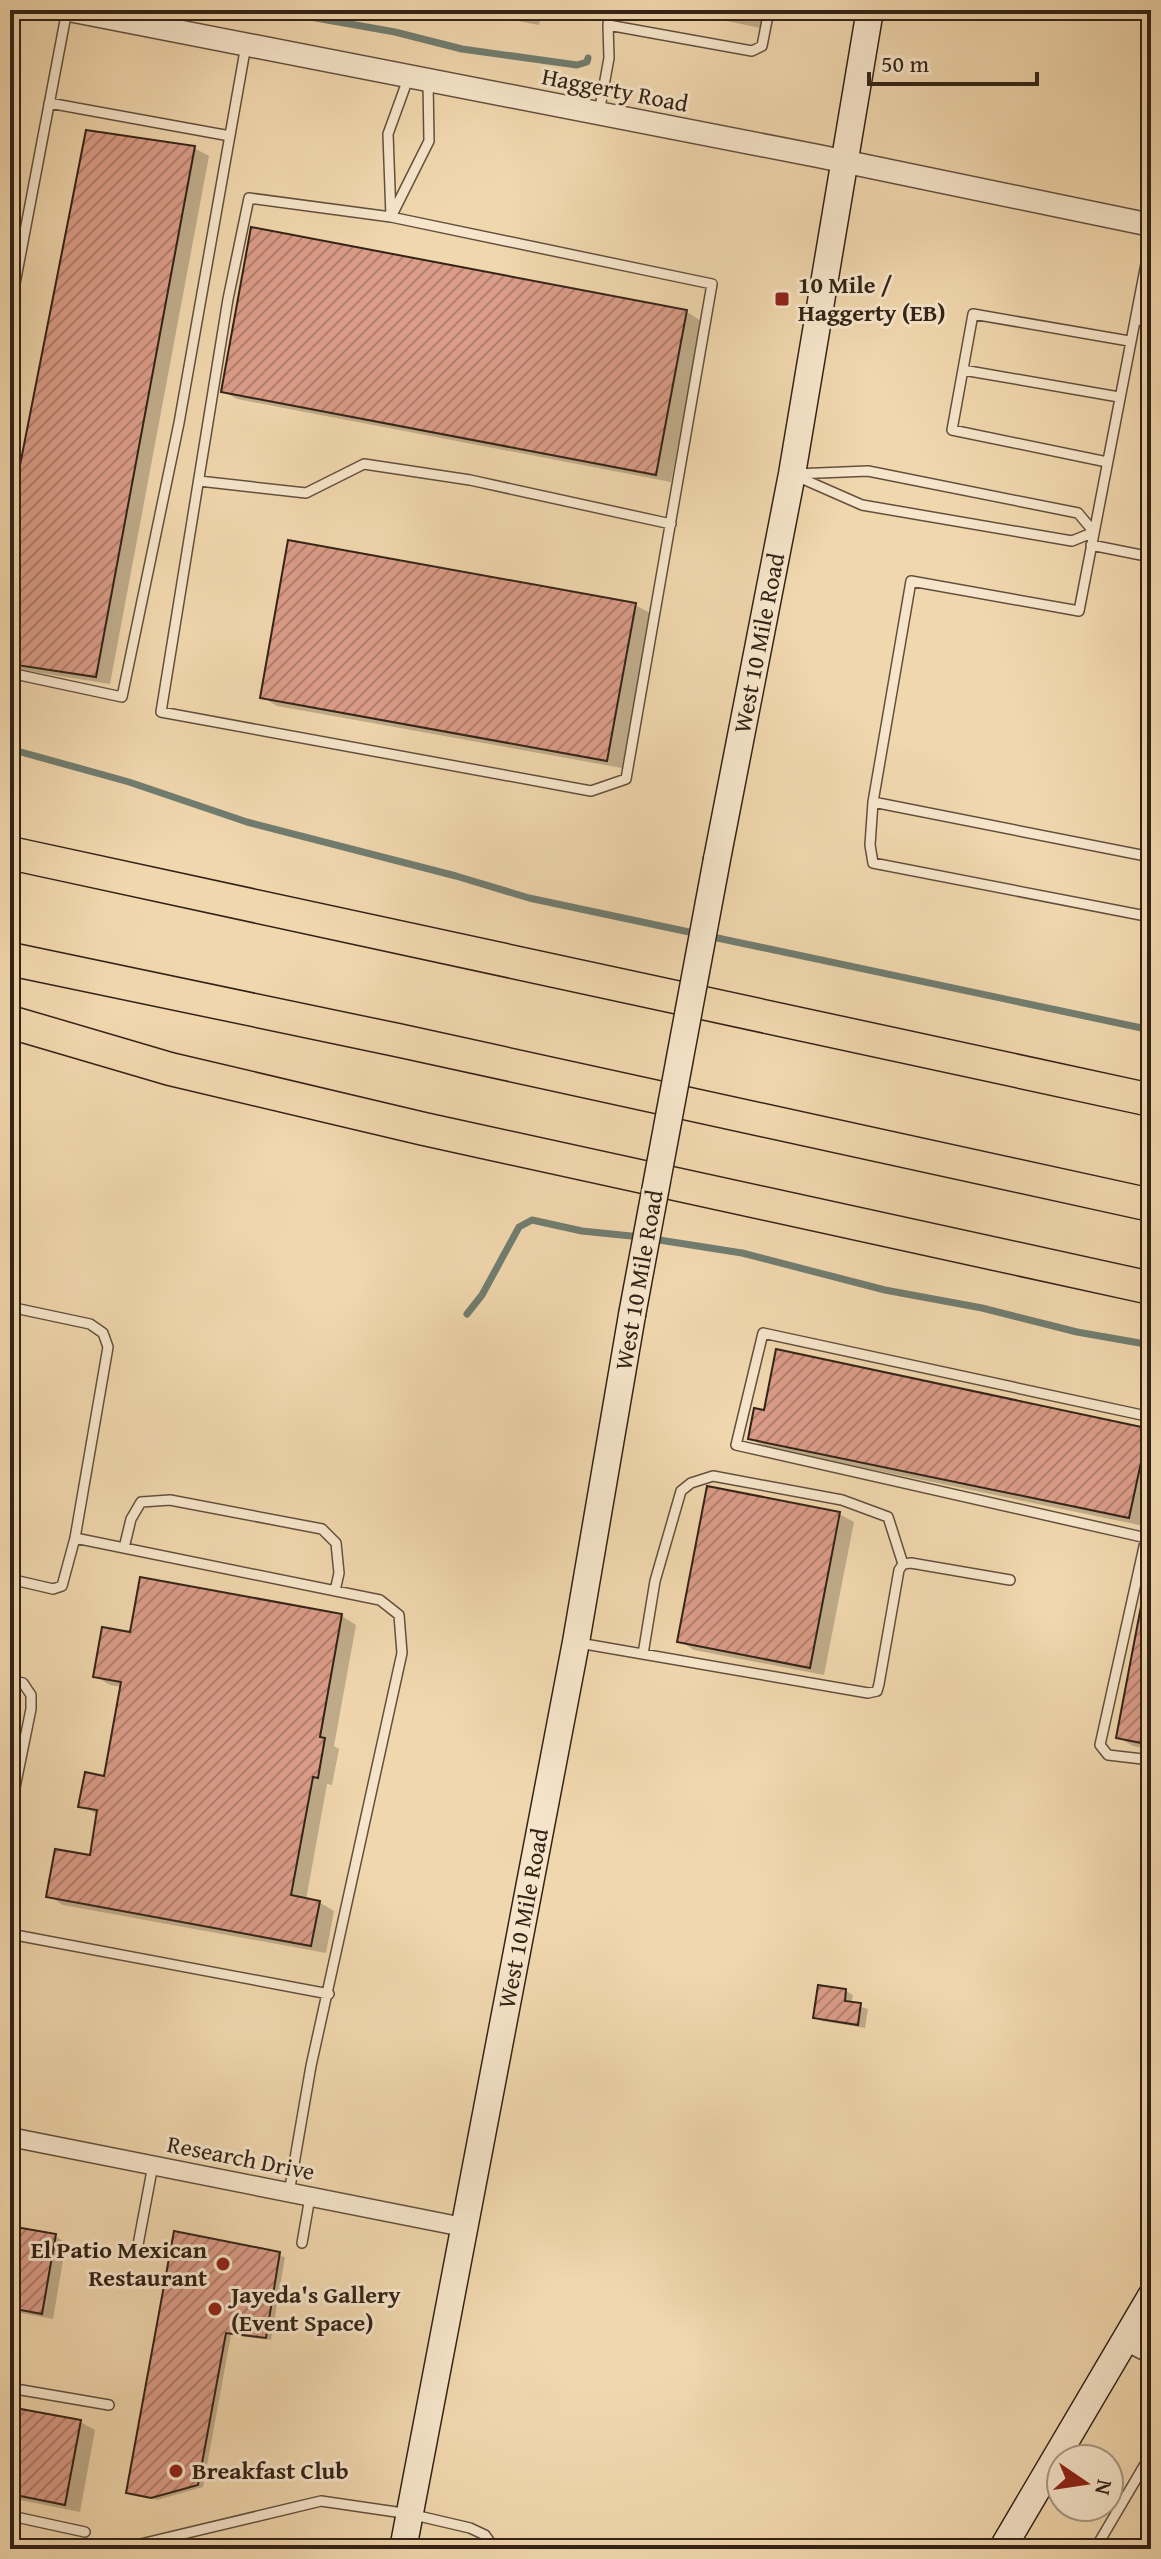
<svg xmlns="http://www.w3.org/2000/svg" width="1161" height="2559" viewBox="0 0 1161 2559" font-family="'Gentium Book Plus',serif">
<defs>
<pattern id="building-hatch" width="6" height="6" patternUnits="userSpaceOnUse" patternTransform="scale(2)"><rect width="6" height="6" fill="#db9c88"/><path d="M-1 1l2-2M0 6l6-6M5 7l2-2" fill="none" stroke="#b27f6e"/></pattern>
</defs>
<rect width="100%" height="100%" fill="#f1d7ae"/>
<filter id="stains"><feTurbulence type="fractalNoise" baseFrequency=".0025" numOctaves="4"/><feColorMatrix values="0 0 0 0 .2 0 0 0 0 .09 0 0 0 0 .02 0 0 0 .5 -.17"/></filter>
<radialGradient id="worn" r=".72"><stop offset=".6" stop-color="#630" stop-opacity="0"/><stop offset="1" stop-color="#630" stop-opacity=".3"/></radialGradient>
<path fill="#0003" d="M 501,10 L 542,10 L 539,25 L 507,19 L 500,15 Z
M 671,10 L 764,10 L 761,28 Z
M 194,148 L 209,156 L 110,684 L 10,668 L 10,527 Z
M 252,229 L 687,312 L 701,321 L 671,482 L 237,399 L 223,391 Z
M 1151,450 L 1151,468 L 1144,452 Z
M 635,605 L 650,613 L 622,768 L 277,706 L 262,697 Z
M 1151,1431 L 1151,1491 L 1144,1526 L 764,1447 L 750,1438 Z
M 839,1514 L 854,1522 L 824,1675 L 694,1650 L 680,1641 Z
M 1151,1565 L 1151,1750 L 1133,1746 L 1118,1737 Z
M 142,1580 L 342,1616 L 356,1625 L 334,1746 L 339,1749 L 332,1785 L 327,1784 L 306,1900 L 319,1902 L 334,1911 L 326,1953 L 63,1905 L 49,1896 L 91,1858 L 99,1815 L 81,1806 L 105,1778 L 122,1687 L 110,1685 L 95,1676 L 132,1634 Z
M 846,1991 L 853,1995 L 851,2004 L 868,2009 L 865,2028 L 822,2021 L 815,2017 Z
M 10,2228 L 55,2236 L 66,2243 L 53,2319 L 10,2311 Z
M 176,2234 L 285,2257 L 271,2340 L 231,2335 L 203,2487 L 157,2500 L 128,2492 Z
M 10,2409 L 80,2422 L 95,2430 L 80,2512 L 10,2498 Z
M 1151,2517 L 1151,2549 L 1139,2549 L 1146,2536 Z
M 739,2544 L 764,2549 L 738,2549 Z"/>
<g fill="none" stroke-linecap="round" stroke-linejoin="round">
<path stroke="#717d70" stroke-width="7" d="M 271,10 L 395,32 L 462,49 L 577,65 L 587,62 L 588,58
M 10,749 L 129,782 L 247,822 L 456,876 L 529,898 L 1151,1030
M 653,1239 L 742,1253 L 885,1290 L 982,1308 L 1077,1332 L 1151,1345
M 467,1314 L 482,1295 L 519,1227 L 532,1220 L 582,1231 L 641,1237"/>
</g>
<path fill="url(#building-hatch)" stroke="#332317" stroke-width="2" d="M 86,130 L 195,146 L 96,677 L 10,664 L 10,516 Z
M 251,227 L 687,310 L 656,475 L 221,392 Z
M 288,540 L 636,603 L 607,761 L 260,698 Z
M 776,1349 L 1151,1429 L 1151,1460 L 1142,1458 L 1129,1518 L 748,1439 L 754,1408 L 764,1410 Z
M 707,1486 L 840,1512 L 810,1668 L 677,1642 Z
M 140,1577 L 342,1614 L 320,1737 L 325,1738 L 318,1778 L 313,1777 L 291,1895 L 320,1901 L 311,1946 L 46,1897 L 55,1849 L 90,1855 L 97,1810 L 78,1807 L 85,1772 L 104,1776 L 121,1682 L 93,1677 L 102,1627 L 130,1632 Z
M 1142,1601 L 1151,1601 L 1151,1745 L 1116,1738 Z
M 818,1985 L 846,1989 L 845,2001 L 861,2003 L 858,2025 L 813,2018 Z
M 10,2226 L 56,2234 L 42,2314 L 10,2308 Z
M 174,2231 L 280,2252 L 266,2338 L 226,2333 L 198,2485 L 151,2498 L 126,2493 Z
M 10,2407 L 81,2420 L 65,2505 L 10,2494 Z"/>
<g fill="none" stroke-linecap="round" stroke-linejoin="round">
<defs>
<path id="service" d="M 608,25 L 752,51 L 762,46 L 769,10
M 409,76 L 388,134 L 391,217 L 429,141 L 428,82
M 49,103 L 230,136
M 599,113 L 609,58 L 608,25 L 610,10
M 249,198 L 391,217 L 712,284 L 626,779 L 591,791 L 161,712 L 228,299 Z
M 1151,238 L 1079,611 L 911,581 L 873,802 L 1151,857
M 10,310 L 67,10
M 1136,319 L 1151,322
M 963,370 L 1119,397
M 1107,462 L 952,430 L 973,314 L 1129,341
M 794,474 L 868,471 L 1078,513 L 1094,532
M 796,476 L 862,505 L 1072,541 L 1094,532
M 199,481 L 306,493 L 364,464 L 470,480 L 671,524
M 1091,545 L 1151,557
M 10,673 L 122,697 L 179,423 L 246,45
M 873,802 L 870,845 L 873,863 L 1151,917
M 10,1307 L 90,1324 L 103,1333 L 108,1347 L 75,1538 L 380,1600 L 399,1615 L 402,1653 L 311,2066 L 289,2193
M 1151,1417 L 763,1333 L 736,1445 L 1151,1539
M 1151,1515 L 1100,1745 L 1108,1755 L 1151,1760
M 124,1548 L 131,1519 L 141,1502 L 170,1500 L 322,1529 L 336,1543 L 339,1573 L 335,1591
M 10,1579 L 53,1589 L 62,1586 L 75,1538
M 579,1643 L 868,1693 L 877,1691 L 879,1684 L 899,1570 L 903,1564 L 911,1563 L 1010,1580
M 643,1654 L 655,1581 L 681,1491 L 691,1483 L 713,1476 L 842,1500 L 888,1517 L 903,1564
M 10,1680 L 23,1683 L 31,1695 L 31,1709 L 10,1812
M 10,1934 L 329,1994
M 302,2243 L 310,2197
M 137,2250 L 153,2165
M 10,2388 L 109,2405
M 10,2518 L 16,2517 L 85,2532
M 120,2549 L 321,2501 L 410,2514 L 470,2528 L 485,2535 L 495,2549
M 1095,2549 L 1151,2454"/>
<path id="minor" d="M 10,2137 L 463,2227
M 1125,2341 L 1151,2354"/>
<path id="tertiary" d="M 69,10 L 818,156 L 1151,225"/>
<g id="secondary">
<path id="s1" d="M 717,859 L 792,474 L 870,10"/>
<path id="s2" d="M 403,2549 L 576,1642 L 632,1315"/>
<path d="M 1002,2549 L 1151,2296"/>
</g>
<path id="motorway" d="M 10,853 L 1151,1100
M 10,959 L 397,1040 L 1151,1205
M 10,1022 L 170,1069 L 424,1129 L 1151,1288"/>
</defs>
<use href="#service" stroke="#62503d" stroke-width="12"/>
<use href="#minor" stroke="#62503d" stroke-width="21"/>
<use href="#tertiary" stroke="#62503d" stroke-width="25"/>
<use href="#secondary" stroke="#332317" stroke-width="29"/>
<use href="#motorway" stroke="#332317" stroke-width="35"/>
<use href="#service" stroke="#f6e5ca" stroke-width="9"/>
<use href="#minor" stroke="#f6e5ca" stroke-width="18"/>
<use href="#tertiary" stroke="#f6e5ca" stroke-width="22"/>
<use href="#secondary" stroke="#f6e5ca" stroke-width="26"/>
<use href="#motorway" stroke="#f1d7ae" stroke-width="32"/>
<defs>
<path id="secondary-bridge" d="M 632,1315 L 717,859"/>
</defs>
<use href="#secondary-bridge" stroke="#332317" stroke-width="29" stroke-linecap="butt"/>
<use href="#secondary-bridge" stroke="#f6e5ca" stroke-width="26"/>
</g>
<g fill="#8f2418" stroke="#f6e5ca" stroke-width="3">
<rect x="774" y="291" width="16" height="16" rx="4"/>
<circle cx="223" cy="2264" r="8"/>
<circle cx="215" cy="2309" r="8"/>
<circle cx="176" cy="2471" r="8"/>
</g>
<g text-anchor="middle" stroke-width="6" stroke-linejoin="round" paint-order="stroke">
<g font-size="24" fill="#332317" stroke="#f6e5ca">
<text transform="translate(615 90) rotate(11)" y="8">Haggerty Road</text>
<text dy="8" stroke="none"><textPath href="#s1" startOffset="220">West 10 Mile Road</textPath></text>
<text transform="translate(639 1280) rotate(-80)" y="8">West 10 Mile Road</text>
<text dy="8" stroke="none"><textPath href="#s2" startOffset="642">West 10 Mile Road</textPath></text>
<text transform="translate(241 2158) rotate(11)" y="8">Research Drive</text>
</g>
<g font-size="24" font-weight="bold" fill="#332317" stroke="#f6e5ca" text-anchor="start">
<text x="798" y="293">10 Mile /<tspan x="798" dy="28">Haggerty (EB)</tspan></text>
<text x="207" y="2258" text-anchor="end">El Patio Mexican<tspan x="207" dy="28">Restaurant</tspan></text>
<text x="231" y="2303">Jayeda's Gallery<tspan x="231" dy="28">(Event Space)</tspan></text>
<text x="192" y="2479">Breakfast Club</text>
</g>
</g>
<rect width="1161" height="2559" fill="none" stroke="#f1d7ae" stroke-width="40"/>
<rect x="12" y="12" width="1137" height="2535" fill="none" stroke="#332317" stroke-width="4"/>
<rect x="20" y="20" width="1121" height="2519" fill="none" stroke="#332317" stroke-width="2"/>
<g transform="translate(1085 2483) rotate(103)"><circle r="38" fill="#f6e5ca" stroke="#a89782" stroke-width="2"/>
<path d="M0-6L14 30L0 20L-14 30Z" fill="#8f2418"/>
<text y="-12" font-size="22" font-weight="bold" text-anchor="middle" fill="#332317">N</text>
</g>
<path d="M869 72v12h168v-12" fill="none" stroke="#332317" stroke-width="4"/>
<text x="881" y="72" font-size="24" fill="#332317" stroke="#f6e5ca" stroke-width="6" paint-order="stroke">50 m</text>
<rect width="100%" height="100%" filter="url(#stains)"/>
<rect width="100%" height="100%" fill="url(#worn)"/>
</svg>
